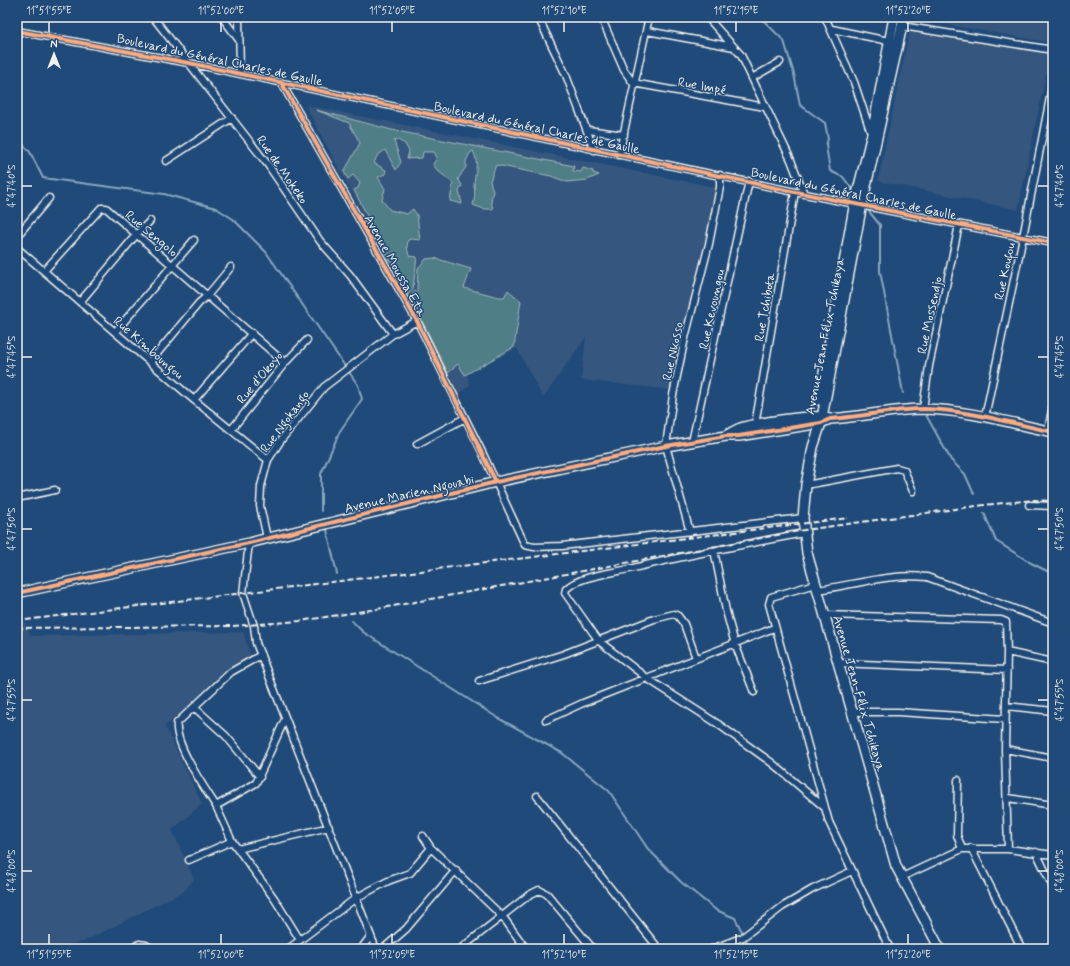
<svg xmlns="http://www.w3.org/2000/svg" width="1070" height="966" viewBox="0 0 1070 966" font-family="Mynerve,sans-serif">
<rect width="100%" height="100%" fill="#1f4a7a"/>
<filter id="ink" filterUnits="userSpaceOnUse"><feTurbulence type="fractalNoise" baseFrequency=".025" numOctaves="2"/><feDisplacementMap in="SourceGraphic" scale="8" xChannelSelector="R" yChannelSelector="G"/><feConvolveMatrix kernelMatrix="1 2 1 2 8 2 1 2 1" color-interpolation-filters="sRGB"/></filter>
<g filter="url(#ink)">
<path fill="#35577e" d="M 915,17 L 1053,17 L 1053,43 L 914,19 Z
M 910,29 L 1050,55 L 1018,210 L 878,181 Z
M 305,105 L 719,188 L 673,390 L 581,380 L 586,337 L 543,398 L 517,348 L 467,374 L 470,385 L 459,394 Z
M 17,603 L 31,636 L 243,632 L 251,657 L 165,726 L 202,804 L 172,830 L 194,879 L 184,891 L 83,942 L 39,949 L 17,949 Z"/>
<path fill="#507e87" stroke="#a2b8b8" d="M 316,110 L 392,130 L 574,166 L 573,171 L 581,172 L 583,168 L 593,171 L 593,173 L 599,175 L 587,180 L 567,182 L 551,176 L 496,165 L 490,181 L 493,191 L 491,201 L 493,209 L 484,209 L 473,205 C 475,198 475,193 474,186 C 474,173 480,164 473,151 L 470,153 L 466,161 L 466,167 L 458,179 L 462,185 L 459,191 L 462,204 L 450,201 L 453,183 L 437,170 L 433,164 L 437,158 L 434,152 L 423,152 L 422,158 L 407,159 L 409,151 L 405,144 L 398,140 L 394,141 L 401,162 L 396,170 L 385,150 L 377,156 L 374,163 L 386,170 L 385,174 L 378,177 L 385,189 L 382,200 L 390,210 L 407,214 L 413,209 L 417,215 L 420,240 L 411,239 L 408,240 L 407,247 L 409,256 L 417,257 L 413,289 L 408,295 L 354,190 L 358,188 L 360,183 L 353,175 L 348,179 L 344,172 L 360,143 L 349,123 Z
M 434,258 L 471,269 L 464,288 L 499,297 L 504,297 L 508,290 L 521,301 L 514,347 L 465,375 L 458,364 L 448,373 L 412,301 L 413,293 L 417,290 L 418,268 L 426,259 Z"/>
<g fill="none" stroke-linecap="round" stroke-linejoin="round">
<path stroke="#89a7bc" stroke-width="2" d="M 760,17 L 784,41 L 794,74 L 800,105 L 825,123 L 828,139 L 826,145 L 830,171 L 843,177 L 855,193
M 17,138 L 30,152 L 43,178 L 164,194 L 216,208 L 233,219 L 266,252 L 358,385 L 362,399 L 340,431 L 321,474 L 321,511
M 867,209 L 880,225 L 880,271 L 903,393
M 926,415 L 951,460 L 965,474 L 974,494
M 984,513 L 996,541 L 1031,563 L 1053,574
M 327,530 L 337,574
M 352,621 L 363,632 L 498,718 L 562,753 L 609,791 L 648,849 L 681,882 L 716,910 L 735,918 L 751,949"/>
<defs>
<path id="street" d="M 153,17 L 268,165 L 320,241 L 350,275 L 393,334
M 222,17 L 239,40
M 239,17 L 240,74
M 538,17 L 566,75 L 594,150
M 601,17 L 624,70 L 633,83 L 765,107
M 707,17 L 741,55 L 791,160 L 804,194
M 825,17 L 854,82 L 871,133
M 902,26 L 1053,50
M 832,29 L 893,42
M 17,31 L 189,63 L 795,192 L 1053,243
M 647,31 L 734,47
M 752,78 L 780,62
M 281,82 L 417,321 L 482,452 L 525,545 L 534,547 L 562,546 L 803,518
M 588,130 L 624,135
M 619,155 L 649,17
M 166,161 L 232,118
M 17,236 L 49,198
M 17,248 L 194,400 L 268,460
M 44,271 L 101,208 L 106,208 L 285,363
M 80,302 L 136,235 L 150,221
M 115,332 L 194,240
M 150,362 L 199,303 L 207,296 L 231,267
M 194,400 L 252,333
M 923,409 L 929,366 L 959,225
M 985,417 L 1023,237 L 1053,82
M 755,425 L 795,192
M 231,430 L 285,363 L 307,340
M 1048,431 L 1053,405
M 692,442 L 749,181
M 417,444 L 465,418
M 806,485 L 897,468 L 904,470 L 913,491
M 17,498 L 55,490
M 1029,505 L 1053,506
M 690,532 L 666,446 L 673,395 L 685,338 L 709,244 L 720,187 L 720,175
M 804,533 C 745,544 687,555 629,569 C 611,573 579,576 566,589 L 565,593 L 599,641 L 648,679 L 718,724 L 772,763 L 824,807
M 267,538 L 260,506 L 261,486 L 268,460 L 281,440 L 324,387 L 393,334 L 417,321
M 249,543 L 243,593 L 254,626 L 256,643 L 376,949
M 714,550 L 726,611 L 735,644 L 754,692
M 815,584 L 771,597 L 769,604 L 829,822 L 890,949
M 817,590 C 854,585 890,573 927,577 L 1053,623
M 824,615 L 1001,620 L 1006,622 L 1007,652 L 1005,749 L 1008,849
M 1007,652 L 1053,662
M 838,663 L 1007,670
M 479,681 L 564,654 L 654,619 L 674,614 L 678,616 L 684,624 L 696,658
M 1006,706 L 1053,711
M 194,707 L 226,736 L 260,777
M 852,712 L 898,712 L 1005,719
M 285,719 L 256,783 L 216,806 L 232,841 L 274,898 L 300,940
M 546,720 L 583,703 L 774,628
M 1005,749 L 1053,758
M 958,780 L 957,835 L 962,849
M 537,796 L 659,949
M 1008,798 L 1053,805
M 216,806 C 204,787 174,744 177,723 L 231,672 L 261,655
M 423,836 L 431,848 L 503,917 L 526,949
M 971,848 L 1022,949
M 238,849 L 329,827
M 1036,852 L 1053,887
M 189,860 L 232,841
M 902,877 L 962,849 L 1008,849 L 1053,855
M 130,949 L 139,944 L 146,945 L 152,949
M 288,949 L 356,898 L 388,881 L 410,873 L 431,848
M 361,949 L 370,937
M 383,949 L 406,929 L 456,870
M 460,949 L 529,895 L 539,890 L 547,894 L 593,949
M 712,949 L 743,937 L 782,907 L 813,889 L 852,871"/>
<path id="secondary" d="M 904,17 L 862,204 L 821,423 L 813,447 L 806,485 L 803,518 L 807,553 L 896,866 L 940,949
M 819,400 L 855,202 L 872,134 L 894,17
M 727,435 C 731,433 734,431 738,429 C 750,424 817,413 827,418
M 17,593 L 249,543 L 496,482 L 666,446 L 726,436 L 739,436 L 821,423 L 830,419 C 860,417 895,409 924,409 C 968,410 1010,423 1053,432"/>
</defs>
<use href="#street" stroke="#f4f1e8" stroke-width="9"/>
<use href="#secondary" stroke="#f4f1e8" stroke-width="12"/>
<use href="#street" stroke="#1f4a7a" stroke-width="6"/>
<use href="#secondary" stroke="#1f4a7a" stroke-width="9"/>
<path stroke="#f4f1e8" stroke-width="2" stroke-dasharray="6 3" stroke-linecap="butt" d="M 17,621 L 848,518
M 17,628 L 233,626 L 300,621 L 377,609 L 804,530 L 984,505 L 1034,500 L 1053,501"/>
<defs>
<path id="cycleway" d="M 17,31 L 189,63 L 795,192 L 1053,243
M 281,82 L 417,321 L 496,482
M 17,593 L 249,543 L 496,482 L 666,446 L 726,436 L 739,436 L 821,423 L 830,419 C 860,417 895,409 924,409 C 968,410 1010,423 1053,432"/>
</defs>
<use href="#cycleway" stroke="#1f4a7a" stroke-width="6"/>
<use href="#cycleway" stroke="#ffac80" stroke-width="4"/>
</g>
</g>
<path fill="none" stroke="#f4f1e8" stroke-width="1.5" d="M 49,22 L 49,32M 221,22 L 221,32M 392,22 L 392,32M 564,22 L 564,32M 736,22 L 736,32M 908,22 L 908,32M 22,186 L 32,186M 1038,186 L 1048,186M 22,357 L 32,357M 1038,357 L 1048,357M 22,529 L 32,529M 1038,529 L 1048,529M 22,700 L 32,700M 1038,700 L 1048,700M 22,871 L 32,871M 1038,871 L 1048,871M 49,934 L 49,944M 221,934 L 221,944M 392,934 L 392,944M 564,934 L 564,944M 736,934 L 736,944M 908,934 L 908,944"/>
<g text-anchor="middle" stroke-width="3" stroke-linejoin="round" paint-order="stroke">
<g font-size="13" fill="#f4f1e8" stroke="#1f4a7a">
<text transform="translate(220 59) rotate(12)" y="5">Boulevard du Général Charles de Gaulle</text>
<text transform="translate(702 85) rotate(10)" y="5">Rue Impé</text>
<text transform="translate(537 127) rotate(12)" y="5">Boulevard du Général Charles de Gaulle</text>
<text transform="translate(283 169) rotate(55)" y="5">Rue de Mokeko</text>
<text transform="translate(854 193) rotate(12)" y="5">Boulevard du Général Charles de Gaulle</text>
<text transform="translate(152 233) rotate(40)" y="5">Rue Sengolo</text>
<text transform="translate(396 265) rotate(61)" y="5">Avenue Moussa Eta</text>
<text transform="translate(1004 271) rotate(-78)" y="5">Rue Koufou</text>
<text transform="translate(764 307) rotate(-80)" y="5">Rue Tchibota</text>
<text transform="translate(711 309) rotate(-78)" y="5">Rue Kevoungou</text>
<text transform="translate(929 315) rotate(-78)" y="5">Rue Mossendjo</text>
<text transform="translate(824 336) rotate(-79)" y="5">Avenue Jean Félix Tchikaya</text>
<text transform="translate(149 347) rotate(41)" y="5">Rue Kimboungou</text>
<text transform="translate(672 351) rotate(-78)" y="5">Rue Nkosso</text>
<text transform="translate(259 377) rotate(-50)" y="5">Rue d'Okoyo</text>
<text transform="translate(284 421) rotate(-54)" y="5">Rue Ngokango</text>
<text transform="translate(409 493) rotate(-13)" y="5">Avenue Marien Ngouabi</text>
<text transform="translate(860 693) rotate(74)" y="5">Avenue Jean-Félix Tchikaya</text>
</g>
</g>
<rect width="1070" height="966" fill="none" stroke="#1f4a7a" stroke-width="44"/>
<g transform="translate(54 54)" stroke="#1f4a7a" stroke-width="3" paint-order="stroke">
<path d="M0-3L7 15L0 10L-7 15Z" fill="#f4f1e8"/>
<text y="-6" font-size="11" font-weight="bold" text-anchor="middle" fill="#f4f1e8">N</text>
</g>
<rect x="22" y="22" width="1026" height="922" fill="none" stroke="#f4f1e8" stroke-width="1.5"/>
<g font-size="10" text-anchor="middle" fill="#f4f1e8">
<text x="49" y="14">11°51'55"E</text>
<text x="221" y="14">11°52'00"E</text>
<text x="392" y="14">11°52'05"E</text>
<text x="564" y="14">11°52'10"E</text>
<text x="736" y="14">11°52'15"E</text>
<text x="908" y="14">11°52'20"E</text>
<text transform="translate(11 186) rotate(-90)" y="4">4°47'40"S</text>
<text transform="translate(1059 186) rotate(-90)" y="4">4°47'40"S</text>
<text transform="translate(11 357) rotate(-90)" y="4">4°47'45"S</text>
<text transform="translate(1059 357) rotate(-90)" y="4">4°47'45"S</text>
<text transform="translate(11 529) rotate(-90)" y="4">4°47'50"S</text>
<text transform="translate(1059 529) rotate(-90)" y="4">4°47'50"S</text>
<text transform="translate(11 700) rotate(-90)" y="4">4°47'55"S</text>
<text transform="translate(1059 700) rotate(-90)" y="4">4°47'55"S</text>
<text transform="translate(11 871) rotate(-90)" y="4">4°48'00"S</text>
<text transform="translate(1059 871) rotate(-90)" y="4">4°48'00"S</text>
<text x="49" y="958">11°51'55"E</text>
<text x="221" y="958">11°52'00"E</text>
<text x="392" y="958">11°52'05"E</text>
<text x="564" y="958">11°52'10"E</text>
<text x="736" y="958">11°52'15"E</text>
<text x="908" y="958">11°52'20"E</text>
</g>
</svg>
